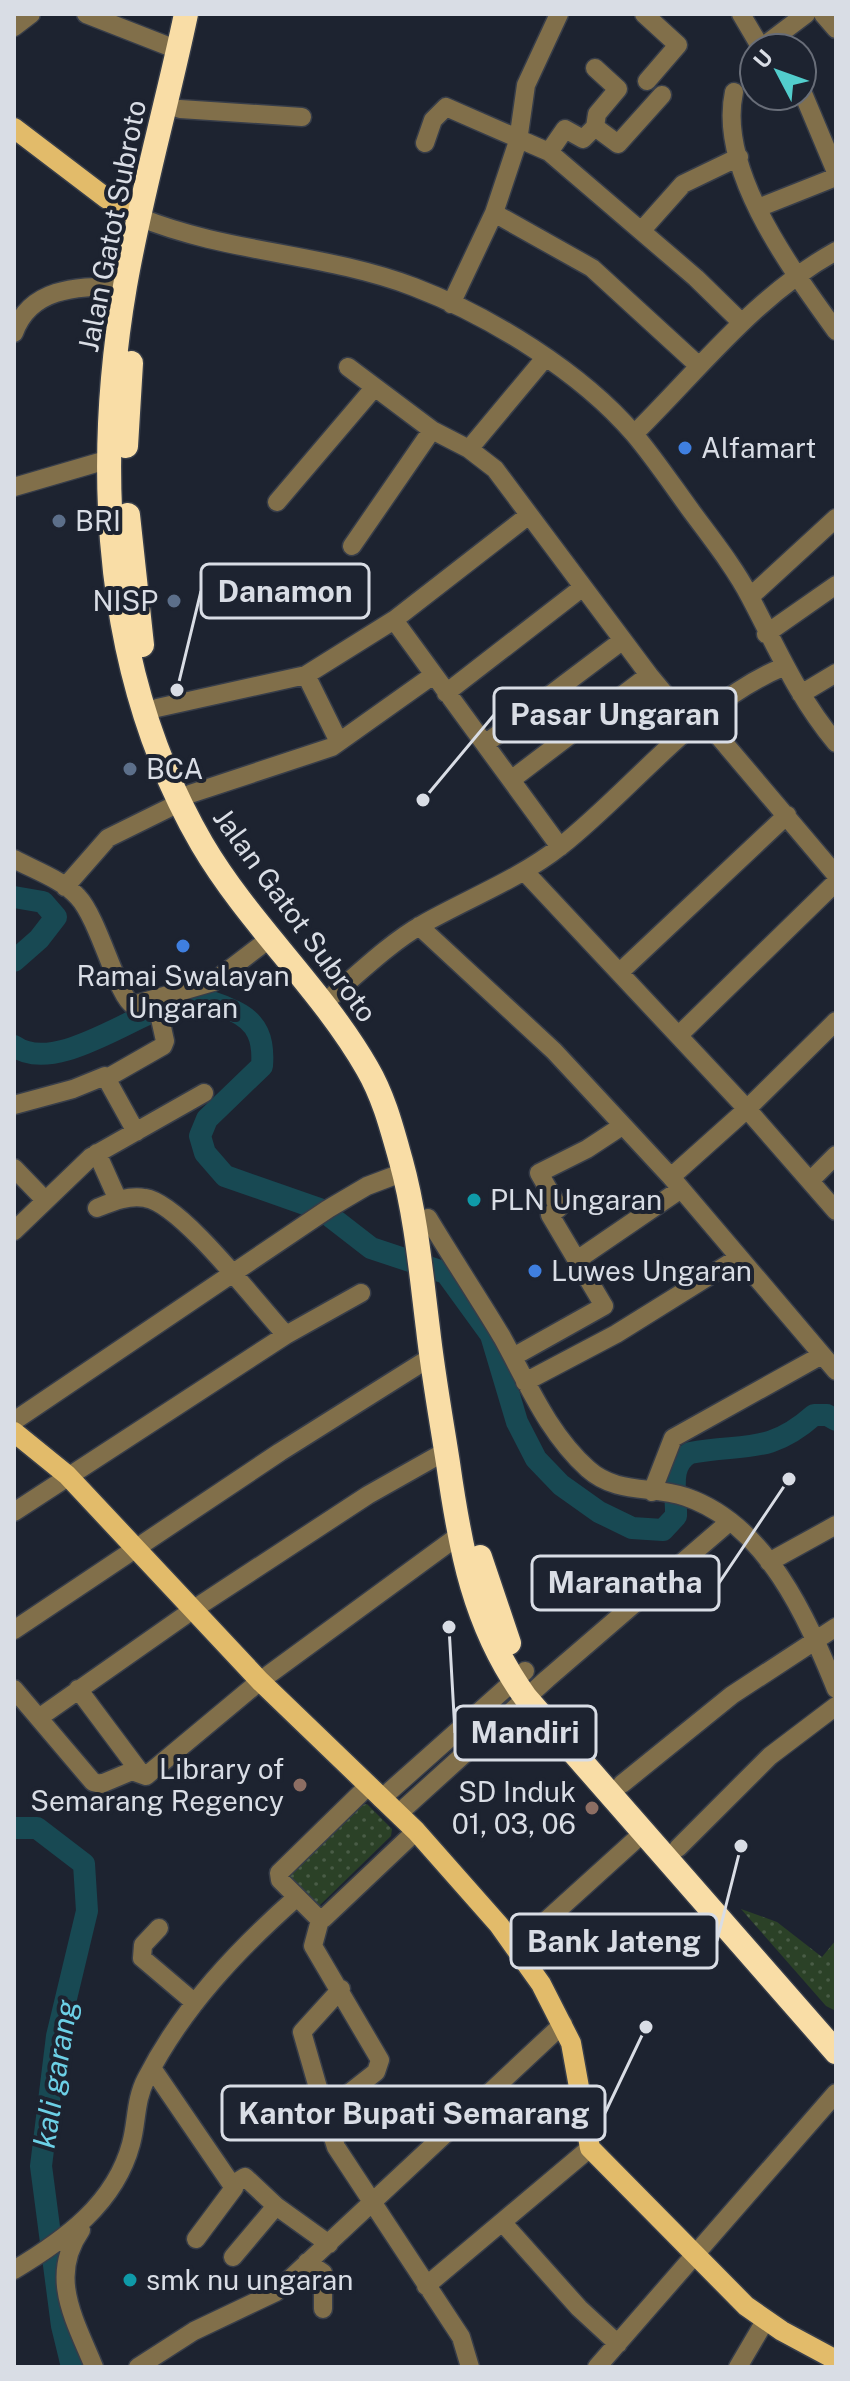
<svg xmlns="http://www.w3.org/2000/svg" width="850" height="2381" viewBox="0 0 850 2381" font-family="'Public Sans',sans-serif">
<defs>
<pattern id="park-dots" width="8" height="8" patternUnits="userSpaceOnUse" patternTransform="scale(2)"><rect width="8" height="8" fill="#2b4127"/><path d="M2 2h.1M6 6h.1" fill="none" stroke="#495c46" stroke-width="1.8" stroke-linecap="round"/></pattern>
</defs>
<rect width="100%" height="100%" fill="#1d2330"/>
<path fill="url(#park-dots)" d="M 367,1804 L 392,1829 L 391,1836 L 318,1907 L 289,1876 L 290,1872 L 361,1805 Z
M 741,1909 L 777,1922 L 822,1957 L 836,1940 L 836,2011 L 826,2006 Z"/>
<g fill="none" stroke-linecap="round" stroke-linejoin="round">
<path stroke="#184953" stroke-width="22" d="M 14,897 L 43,902 L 56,917 L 39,939 L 14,961
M 14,1046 C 56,1076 137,1011 181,1001 C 199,996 218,1003 234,1011 C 258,1022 264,1040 262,1066 L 207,1119 L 200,1136 L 205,1153 L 225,1176 L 322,1210 L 371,1248 L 446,1273 L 491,1335 L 517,1422 L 536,1459 L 561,1485 L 599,1512 L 632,1528 L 663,1530 L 676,1516 C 677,1493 667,1466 690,1453 C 744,1443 769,1455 814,1415 L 827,1415 L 836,1420
M 14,1828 L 37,1828 L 84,1864 L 87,1911 L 57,2036 L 41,2166 L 62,2326 L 72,2367"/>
<defs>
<path id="minor" d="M 86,14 L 178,50
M 644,14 L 678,45 L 647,81
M 741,14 L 761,48 L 806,14
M 823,14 L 836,29
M 14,27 L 31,14
M 595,68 L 618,89 L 597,114 L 595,127
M 802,91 L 836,172
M 734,92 C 717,171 793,271 836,331
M 180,109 L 302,117
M 425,143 L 433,120 L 446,107 L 549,152 L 696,278 L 740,321
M 549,152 L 565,129 L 583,139 L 595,127 L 618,144 L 662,95
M 758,208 L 836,177
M 494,213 L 592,268 L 699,366
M 139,217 C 226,253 325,253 414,287 C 490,316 581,372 634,434 C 655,459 673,486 692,512 C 712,539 735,568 750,597 C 778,650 797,696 836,743
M 642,230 L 683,184 L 739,157
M 451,304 L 494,213 L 518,141 L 526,85 L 559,14
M 14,333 C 31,285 81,287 125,286
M 348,367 L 432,430 L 469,449 L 495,469 L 649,675 L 693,728
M 634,434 C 700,369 754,297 836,251
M 469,449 L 545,358
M 14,487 L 110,459
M 277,502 L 374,388
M 352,546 L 432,430
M 750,597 L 836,518
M 394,620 L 560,847
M 766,634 L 836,585
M 306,675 L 339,742
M 446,693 L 583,587
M 801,694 L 836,673
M 157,708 L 306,675 L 394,620 L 529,515
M 703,718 L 836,875
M 485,744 L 623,640
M 511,780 L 649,675
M 190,794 L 332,747 L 432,676
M 14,859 C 34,870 63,880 78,897 C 99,919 118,998 133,1005 L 213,982 L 269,939
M 525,872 L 747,1109 L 836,1211
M 65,887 L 108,838 L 179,803
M 419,926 L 554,1051 L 671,1177 L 836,1371
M 620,972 L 787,815
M 332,996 C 360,972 391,942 423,924 C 469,898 519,879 561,846 C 632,790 698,702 783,667
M 679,1035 L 836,882
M 107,1078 L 163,1046 L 165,1041 L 156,1000
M 14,1105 L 73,1089 L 105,1076 L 136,1132
M 97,1153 L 118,1200
M 14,1168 L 44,1199
M 671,1177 L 747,1109 L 836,1021
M 810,1181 L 836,1155
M 97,1208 C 112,1202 128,1195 145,1198 C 181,1203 258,1305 286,1335
M 428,1218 C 452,1258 478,1297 502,1337 C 528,1384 548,1433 588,1469 C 617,1495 653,1485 686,1497 C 767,1525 807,1618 836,1689
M 14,1231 L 91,1157 L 204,1093
M 577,1260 L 681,1189
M 513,1357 L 604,1306 L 550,1215 L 559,1208 L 539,1173 L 587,1149 L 622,1126
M 525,1382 L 616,1334 L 738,1258
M 14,1421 L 328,1209 L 367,1186 L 404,1172
M 652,1492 L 673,1438 L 822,1355
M 14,1512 L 286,1335 L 361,1293
M 769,1562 L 836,1525
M 14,1630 L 280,1452 L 431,1357
M 14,1689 L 93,1782 L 101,1784 L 132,1771 L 146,1776 L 260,1681 L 458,1536
M 78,1689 L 140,1772
M 40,1717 L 194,1609 L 368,1495 L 446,1451
M 622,1784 L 732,1695 L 836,1627
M 367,1787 L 279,1873 L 280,1880 L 318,1918 L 323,1919 L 416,1831
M 381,1799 L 525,1671
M 398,1814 L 547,1679 L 728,1523
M 678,1848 L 770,1756 L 836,1706
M 320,1920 L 313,1946 L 380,2060 L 376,2072 L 325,2112 L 336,2147 L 461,2337 L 470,2367
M 159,1928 L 143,1945 L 142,1958 L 195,2003
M 517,1947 L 644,1832
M 152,2068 L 234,2188 L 196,2239
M 325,2112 L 302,2032 L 341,1989
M 232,2185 L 245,2177 L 276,2206
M 503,2223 L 579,2308 L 618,2344
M 81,2230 C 48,2277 75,2320 94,2367
M 233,2257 L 276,2206 L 329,2244
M 307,2262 L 323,2273 L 323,2309
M 14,2270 C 64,2240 115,2204 131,2144 C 137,2123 135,2100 146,2079 C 182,2008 238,1949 297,1897
M 426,2286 L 590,2148
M 138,2367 L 194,2331 L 276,2292 L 563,2024
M 597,2367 L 836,2093
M 738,2367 L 765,2321"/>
<path id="major" d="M 14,128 L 106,198 L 139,217
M 14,1432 L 67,1475 L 260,1681 L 416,1831 L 499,1925 L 541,1984 L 571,2043 L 590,2148 L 746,2306 L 782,2331 L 836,2360"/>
<path id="highway" d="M 186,14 C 167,105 141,194 125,286 C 93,473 105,677 202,844 C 249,924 321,988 367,1068 C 384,1097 392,1129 401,1161 C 416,1215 421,1273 428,1329 C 433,1374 441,1418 448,1463 C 460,1548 474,1627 526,1698 L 836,2052
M 126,446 L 131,363
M 128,515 L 142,645
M 480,1557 L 509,1643"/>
</defs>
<use href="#minor" stroke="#373d49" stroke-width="21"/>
<use href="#major" stroke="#373d49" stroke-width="23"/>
<use href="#highway" stroke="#373d49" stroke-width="27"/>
<use href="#minor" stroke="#816f4a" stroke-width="18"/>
<use href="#major" stroke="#e2bb6a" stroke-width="20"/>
<use href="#highway" stroke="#f9dda6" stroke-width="24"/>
</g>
<g fill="#3f7fe0" stroke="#1d2330" stroke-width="3">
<circle cx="685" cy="448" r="8"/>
<circle cx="183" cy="946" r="8"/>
<circle cx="535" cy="1271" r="8"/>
</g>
<g fill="#5c6f8a" stroke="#1d2330" stroke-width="3">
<circle cx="59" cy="521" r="8"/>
<circle cx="174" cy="601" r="8"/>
<circle cx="130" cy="769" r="8"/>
</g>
<g fill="#0f9aa8" stroke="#1d2330" stroke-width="3">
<circle cx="474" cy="1200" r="8"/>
<circle cx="130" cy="2280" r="8"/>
</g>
<g fill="#8d6e63" stroke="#1d2330" stroke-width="3">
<circle cx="300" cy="1785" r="8"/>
<circle cx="592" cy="1808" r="8"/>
</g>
<g text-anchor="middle" stroke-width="8" stroke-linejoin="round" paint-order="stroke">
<g font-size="28" fill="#d9dde5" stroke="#1d2330">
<text transform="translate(112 226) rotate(-79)" y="10">Jalan Gatot Subroto</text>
<text transform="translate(295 915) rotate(54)" y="10">Jalan Gatot Subroto</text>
</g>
<g font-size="28" fill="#d9dde5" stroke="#1d2330" text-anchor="start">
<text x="701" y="458">Alfamart</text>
<text x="75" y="531">BRI</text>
<text x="158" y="611" text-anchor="end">NISP</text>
<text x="146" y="779">BCA</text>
<text x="183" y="986" text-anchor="middle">Ramai Swalayan<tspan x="183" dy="32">Ungaran</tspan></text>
<text x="490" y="1210">PLN Ungaran</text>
<text x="551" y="1281">Luwes Ungaran</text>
<text x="284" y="1779" text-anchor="end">Library of<tspan x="284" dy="32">Semarang Regency</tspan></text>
<text x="576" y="1802" text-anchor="end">SD Induk<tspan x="576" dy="32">01, 03, 06</tspan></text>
<text x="146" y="2290">smk nu ungaran</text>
</g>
<g font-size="30" font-style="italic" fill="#6cd0e6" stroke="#1d2330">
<text transform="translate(56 2074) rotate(-81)" y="10">kali garang</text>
</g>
</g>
<path fill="none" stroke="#d9dde5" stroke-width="3" d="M177 690L201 591M423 800L494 715M789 1479L719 1583M449 1627L455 1733M741 1846L717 1941M646 2027L605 2113"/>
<g fill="#d9dde5" stroke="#1d2330" stroke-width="3">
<circle cx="177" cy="690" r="8"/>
<circle cx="423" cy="800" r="8"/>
<circle cx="789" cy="1479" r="8"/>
<circle cx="449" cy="1627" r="8"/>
<circle cx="741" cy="1846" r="8"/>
<circle cx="646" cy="2027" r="8"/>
</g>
<g fill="#1d2330" stroke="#d9dde5" stroke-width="3">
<rect x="201" y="564" width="168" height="54" rx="8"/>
<rect x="494" y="688" width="242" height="54" rx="8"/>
<rect x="532" y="1556" width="187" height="54" rx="8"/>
<rect x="455" y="1706" width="141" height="54" rx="8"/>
<rect x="511" y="1914" width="206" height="54" rx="8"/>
<rect x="222" y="2086" width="383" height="54" rx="8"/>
</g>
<g font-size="30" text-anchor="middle" font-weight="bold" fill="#d9dde5">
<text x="285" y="602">Danamon</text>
<text x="615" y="725">Pasar Ungaran</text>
<text x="625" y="1593">Maranatha</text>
<text x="525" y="1743">Mandiri</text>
<text x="614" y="1952">Bank Jateng</text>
<text x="414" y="2124">Kantor Bupati Semarang</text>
</g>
<rect width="850" height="2381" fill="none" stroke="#d9dde5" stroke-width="32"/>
<g transform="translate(778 72) rotate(311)"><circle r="38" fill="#1d2330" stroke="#686d78" stroke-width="2"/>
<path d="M0-6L14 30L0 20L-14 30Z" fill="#52cdcc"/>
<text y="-12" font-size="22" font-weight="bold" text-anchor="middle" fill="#d9dde5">U</text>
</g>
</svg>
